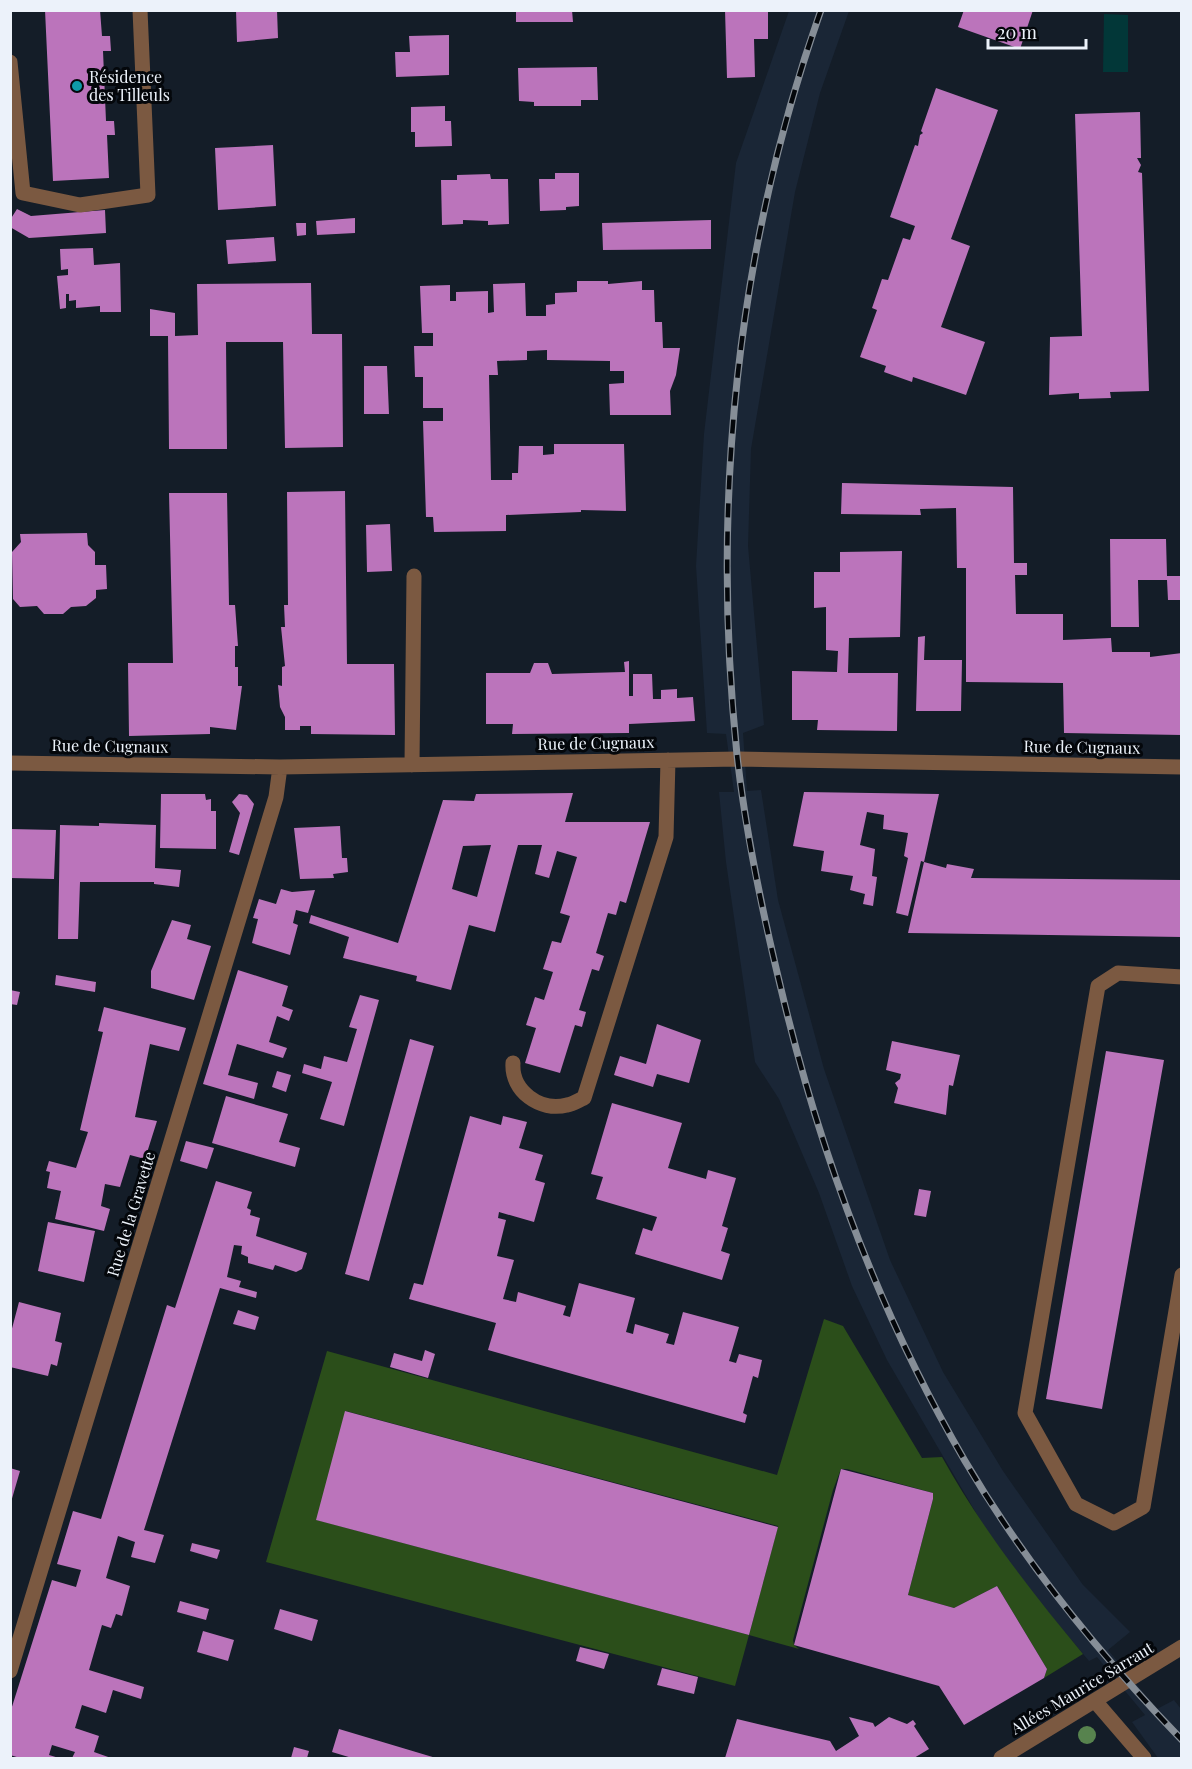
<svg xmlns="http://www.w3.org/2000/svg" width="1192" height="1769" viewBox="0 0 1192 1769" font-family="'Playfair Display',serif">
<rect width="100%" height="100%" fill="#141d28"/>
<path fill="#1a2636" d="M 789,11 L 849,11 L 820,93 L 795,192 L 751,449 L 748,546 L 764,725 L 743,733 L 747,791 L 761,790 L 778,900 L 824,1069 L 890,1260 L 943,1372 L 1003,1471 L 1083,1585 L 1130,1632 L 1108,1650 L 1157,1709 L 1174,1700 L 1181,1709 L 1181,1758 L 1158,1758 L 1132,1722 L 1145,1715 L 1097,1657 L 1089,1661 L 1021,1580 L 986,1530 L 887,1360 L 852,1286 L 819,1193 L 779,1099 L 755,1062 L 726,862 L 719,792 L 734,792 L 726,734 L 707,733 L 696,566 L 704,434 L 736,163 Z"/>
<path fill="#2b4e1a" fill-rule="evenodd" d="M 824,1319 L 843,1326 L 922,1458 L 942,1457 C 982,1529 1031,1591 1083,1654 L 1044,1678 L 1047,1669 L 997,1586 L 954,1608 L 908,1595 L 933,1499 L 933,1493 L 847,1469 L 841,1469 L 833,1490 L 793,1640 L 794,1645 L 799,1649 L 749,1635 L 735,1686 L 266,1562 L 327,1351 L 777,1475 ZM 346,1411 L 778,1526 L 749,1635 L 317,1520 Z"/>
<path fill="#023738" d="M 1104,14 L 1128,15 L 1128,72 L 1103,72 Z"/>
<path fill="#bb74bb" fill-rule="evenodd" d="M 45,10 L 100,10 L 102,36 L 110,36 L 111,51 L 103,51 L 106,121 L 114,121 L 115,135 L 107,135 L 109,178 L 53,181 Z
M 236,10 L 277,10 L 278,38 L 237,42 Z
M 516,10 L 572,10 L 573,22 L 516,22 Z
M 725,10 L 768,10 L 768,39 L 754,39 L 755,77 L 727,78 Z
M 964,10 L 1033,10 L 1020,49 L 958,27 Z
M 449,35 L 449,75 L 396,77 L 395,52 L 410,52 L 409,36 Z
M 597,67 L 598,100 L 581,100 L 581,106 L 534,106 L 534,102 L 519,101 L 518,68 Z
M 936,88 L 998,110 L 951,239 L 970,246 L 941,327 L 985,342 L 966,395 L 913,377 L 912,382 L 884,372 L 886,366 L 860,357 L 877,310 L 872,308 L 882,279 L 888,280 L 903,238 L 910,240 L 915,226 L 890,217 L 915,145 L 918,146 L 920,135 L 923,133 L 921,131 Z
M 445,106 L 445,121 L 451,121 L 452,146 L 415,147 L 415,132 L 411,132 L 411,107 Z
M 1140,112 L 1141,158 L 1137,158 L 1141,165 L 1138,172 L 1142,173 L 1149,391 L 1110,392 L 1111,398 L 1079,399 L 1079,393 L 1049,395 L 1050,337 L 1082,336 L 1075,114 Z
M 273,145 L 276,206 L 218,210 L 215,148 Z
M 555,173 L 579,173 L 579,206 L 566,207 L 566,210 L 540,211 L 539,179 L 555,179 Z
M 490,174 L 491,179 L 508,179 L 509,224 L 488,225 L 488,221 L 463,220 L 463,224 L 442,225 L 441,180 L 457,180 L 457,175 Z
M 17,209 L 31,216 L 105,210 L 106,233 L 29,238 L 10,227 L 10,220 Z
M 355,218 L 355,233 L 317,235 L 316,221 Z
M 711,220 L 711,249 L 603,250 L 602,223 Z
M 296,223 L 306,223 L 306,235 L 297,236 Z
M 274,237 L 276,261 L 228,264 L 226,240 Z
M 93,248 L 94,265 L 120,263 L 121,312 L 100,312 L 100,306 L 76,308 L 76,300 L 69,301 L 69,294 L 66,294 L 66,308 L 60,309 L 57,276 L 68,275 L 68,269 L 61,270 L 60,249 Z
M 577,281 L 608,281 L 608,284 L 642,281 L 642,290 L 654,290 L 655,322 L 662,322 L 663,348 L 680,348 L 676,375 L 670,391 L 671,415 L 610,415 L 609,384 L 624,383 L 624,371 L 610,371 L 610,361 L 547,360 L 547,350 L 527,351 L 527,360 L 497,361 L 498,375 L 489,375 L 491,480 L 512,480 L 512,473 L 518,473 L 519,446 L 543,446 L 543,455 L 554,454 L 554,444 L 624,444 L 626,511 L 581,510 L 581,512 L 506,515 L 506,531 L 434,532 L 433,517 L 426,517 L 423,421 L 443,421 L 443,408 L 423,408 L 423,377 L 415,377 L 414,346 L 433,346 L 433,333 L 422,333 L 420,286 L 450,285 L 450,301 L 456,301 L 456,292 L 488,291 L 488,313 L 494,312 L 493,284 L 525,283 L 526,316 L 546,316 L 546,305 L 555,304 L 555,293 L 577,292 Z
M 311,283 L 312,334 L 342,334 L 343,447 L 285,448 L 283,342 L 226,342 L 227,449 L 169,449 L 168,336 L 150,336 L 150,309 L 175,313 L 175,336 L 198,335 L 197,284 Z
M 364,366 L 387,366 L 389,414 L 364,414 Z
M 842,483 L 1013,487 L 1014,563 L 1027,563 L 1027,575 L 1015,575 L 1016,614 L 1063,614 L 1063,640 L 1111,638 L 1112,652 L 1150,652 L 1150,657 L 1182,653 L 1182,735 L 1064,733 L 1063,683 L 966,682 L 966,568 L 957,568 L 956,508 L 920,509 L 921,515 L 841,514 Z
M 345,491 L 347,664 L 394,664 L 395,735 L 311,734 L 311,726 L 300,726 L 300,730 L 285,730 L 285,717 L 280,707 L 278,685 L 282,686 L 282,667 L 285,666 L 281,627 L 285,627 L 284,605 L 288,605 L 287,492 Z
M 169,493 L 227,493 L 229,605 L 235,605 L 238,646 L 235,646 L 235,667 L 238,667 L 238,686 L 242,686 L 236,730 L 210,727 L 210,734 L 129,736 L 128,663 L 173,663 Z
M 390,524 L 392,571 L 367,572 L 366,525 Z
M 87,533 L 88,545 L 95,552 L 95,565 L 106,565 L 107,589 L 96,590 L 96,598 L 86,606 L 71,607 L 63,614 L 44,614 L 37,606 L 20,607 L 13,599 L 12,552 L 21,542 L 20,534 Z
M 1110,539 L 1166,539 L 1167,576 L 1182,576 L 1182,600 L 1168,600 L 1167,580 L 1138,580 L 1139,627 L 1111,627 Z
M 902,551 L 900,637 L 849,638 L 848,673 L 898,673 L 897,731 L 817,730 L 818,720 L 792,720 L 792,671 L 837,672 L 838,651 L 826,650 L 826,607 L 814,608 L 814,572 L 840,572 L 840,552 Z
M 925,636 L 924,660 L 962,660 L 961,711 L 916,711 L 918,637 Z
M 629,661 L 629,696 L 633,696 L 633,674 L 652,674 L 653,699 L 661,699 L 661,690 L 677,689 L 677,698 L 693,697 L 695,721 L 629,724 L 629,733 L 512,734 L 513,724 L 486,724 L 486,673 L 530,673 L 534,663 L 548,663 L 552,674 L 625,672 L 624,662 Z
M 804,792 L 939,794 L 924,862 L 921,861 L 908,916 L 896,913 L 908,858 L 904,856 L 908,833 L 883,829 L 884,815 L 867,812 L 860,845 L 875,849 L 872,876 L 877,877 L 873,906 L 863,904 L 865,894 L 850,890 L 853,876 L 821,871 L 824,851 L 793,846 Z
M 573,793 L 565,822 L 650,822 L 626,903 L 620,901 L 616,915 L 608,913 L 596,953 L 604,956 L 599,971 L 592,969 L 579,1010 L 586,1012 L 582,1027 L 575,1025 L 560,1073 L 525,1063 L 536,1028 L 526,1025 L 535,997 L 544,1000 L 553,972 L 543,969 L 552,941 L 561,943 L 570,916 L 560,913 L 577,857 L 557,851 L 549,878 L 535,874 L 542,845 L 518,845 L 495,932 L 469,925 L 451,990 L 416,981 L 417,976 L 343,958 L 349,937 L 309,923 L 311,915 L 398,943 L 443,800 L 474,801 L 476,794 ZM 491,845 L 477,897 L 452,889 L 463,846 Z
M 161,794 L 205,794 L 206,800 L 211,799 L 211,811 L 216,811 L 216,849 L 160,848 Z
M 239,794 L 247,795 L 254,804 L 239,855 L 229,852 L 240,813 L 232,802 Z
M 99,823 L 156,825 L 155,868 L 181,870 L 179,887 L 154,884 L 154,882 L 80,882 L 78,939 L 58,939 L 60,825 L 99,826 Z
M 340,826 L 342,858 L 347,858 L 348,872 L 333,874 L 334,878 L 300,879 L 294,828 Z
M 10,829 L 56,830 L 54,879 L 10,878 Z
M 924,862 L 946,868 L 947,864 L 974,869 L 971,878 L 1182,880 L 1182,937 L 908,933 Z
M 281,889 L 292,892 L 315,890 L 308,913 L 296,910 L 293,923 L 298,925 L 290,955 L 252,943 L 258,919 L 253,918 L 259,899 L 276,904 Z
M 172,920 L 191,925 L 187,939 L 211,946 L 194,1000 L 151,988 L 151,971 Z
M 238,970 L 288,986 L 282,1006 L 293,1010 L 289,1021 L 277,1016 L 269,1042 L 287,1048 L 283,1058 L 237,1044 L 228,1075 L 258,1083 L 254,1099 L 203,1084 Z
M 56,975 L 96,982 L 95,992 L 55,985 Z
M 10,990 L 20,992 L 17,1005 L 10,1004 Z
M 360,995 L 379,1000 L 344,1126 L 320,1119 L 332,1082 L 302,1073 L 304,1064 L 321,1069 L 324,1056 L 347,1062 L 357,1029 L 349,1027 Z
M 104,1007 L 186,1028 L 179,1051 L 150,1044 L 135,1117 L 157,1121 L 145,1159 L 130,1155 L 120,1187 L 105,1184 L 101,1206 L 110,1209 L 104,1231 L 55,1219 L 61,1191 L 47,1188 L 50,1172 L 46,1171 L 49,1161 L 76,1168 L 88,1132 L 80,1130 L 103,1032 L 98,1031 Z
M 657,1024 L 701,1040 L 689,1083 L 657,1074 L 653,1087 L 614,1075 L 620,1056 L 646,1064 Z
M 410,1039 L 434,1046 L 369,1281 L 345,1274 Z
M 892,1041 L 960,1055 L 953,1086 L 949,1085 L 946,1115 L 894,1103 L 898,1088 L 895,1083 L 900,1079 L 901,1074 L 886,1070 Z
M 1106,1051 L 1164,1060 L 1102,1409 L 1046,1399 Z
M 277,1071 L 291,1075 L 286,1092 L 272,1087 Z
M 226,1096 L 288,1114 L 279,1142 L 300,1148 L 295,1167 L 212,1143 Z
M 612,1103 L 682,1123 L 668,1168 L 706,1179 L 708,1170 L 736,1178 L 722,1226 L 728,1228 L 721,1251 L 730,1254 L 722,1280 L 635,1254 L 643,1228 L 652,1231 L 657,1217 L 596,1199 L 603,1177 L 591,1174 Z
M 470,1116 L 501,1125 L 503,1116 L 527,1122 L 519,1148 L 543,1155 L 535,1180 L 545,1183 L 534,1222 L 499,1212 L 498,1218 L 506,1220 L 497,1256 L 514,1260 L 503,1299 L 516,1302 L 518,1292 L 566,1306 L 563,1315 L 570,1317 L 579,1283 L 635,1298 L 626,1332 L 633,1334 L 635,1324 L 669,1334 L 666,1343 L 674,1345 L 683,1312 L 739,1327 L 729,1361 L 736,1363 L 739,1354 L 762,1360 L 758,1378 L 753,1376 L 743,1413 L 747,1415 L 745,1423 L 488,1350 L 496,1323 L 409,1299 L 414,1283 L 423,1285 Z
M 186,1141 L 214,1148 L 207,1169 L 180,1161 Z
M 216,1181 L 252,1192 L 247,1208 L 251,1210 L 250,1215 L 260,1218 L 256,1236 L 307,1253 L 304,1263 L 302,1269 L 296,1272 L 275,1265 L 273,1270 L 248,1263 L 248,1257 L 241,1254 L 242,1246 L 234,1245 L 227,1277 L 241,1281 L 239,1287 L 257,1292 L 256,1298 L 220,1288 L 144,1530 L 164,1535 L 155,1563 L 131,1557 L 135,1542 L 118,1536 L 106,1578 L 130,1586 L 122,1616 L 116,1614 L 111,1628 L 102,1625 L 89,1670 L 144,1687 L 141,1699 L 113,1690 L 106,1713 L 82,1705 L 75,1728 L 99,1736 L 94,1752 L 111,1758 L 72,1758 L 75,1752 L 52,1745 L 49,1755 L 59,1758 L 20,1758 L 10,1755 L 10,1713 L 52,1580 L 76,1587 L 81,1570 L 57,1564 L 73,1511 L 101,1519 L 167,1305 L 175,1308 Z
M 919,1189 L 931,1191 L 926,1217 L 914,1215 Z
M 48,1222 L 95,1231 L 84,1282 L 38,1271 Z
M 19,1302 L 61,1313 L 55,1341 L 62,1343 L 57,1366 L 51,1364 L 48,1376 L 10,1367 L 10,1336 Z
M 238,1310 L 259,1317 L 255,1330 L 233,1324 Z
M 425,1350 L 435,1354 L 428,1378 L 390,1367 L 394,1353 L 422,1361 Z
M 345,1411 L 778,1527 L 749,1635 L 316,1520 Z
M 10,1468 L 20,1471 L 11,1502 L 10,1502 Z
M 841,1469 L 933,1493 L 933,1499 L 908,1595 L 954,1608 L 997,1586 L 1047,1669 L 1044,1678 L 964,1725 L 939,1686 L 794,1645 Z
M 192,1543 L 220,1550 L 217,1559 L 190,1551 Z
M 180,1601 L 209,1609 L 206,1620 L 177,1612 Z
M 280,1609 L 318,1620 L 312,1641 L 274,1629 Z
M 203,1631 L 234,1640 L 228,1661 L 197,1652 Z
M 580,1647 L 609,1654 L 604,1669 L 576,1661 Z
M 662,1668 L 698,1677 L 694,1694 L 657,1685 Z
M 849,1717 L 873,1723 L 875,1727 L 889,1717 L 907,1724 L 913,1720 L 916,1724 L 914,1726 L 929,1749 L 914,1758 L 725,1758 L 737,1719 L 830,1741 L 836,1751 L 859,1736 Z
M 339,1729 L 436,1758 L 352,1758 L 332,1752 Z
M 294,1747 L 309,1751 L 307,1758 L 291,1758 Z"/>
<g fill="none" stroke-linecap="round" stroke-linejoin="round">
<path stroke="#7b5941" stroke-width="15" d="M 10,62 L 23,193 L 80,205 L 148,195 L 140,10
M 10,763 L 280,767 L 738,759 L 1182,767
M 412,765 L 414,576
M 1182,977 L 1118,973 L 1098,986 L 1025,1413 L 1076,1504 L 1114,1523 L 1143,1507 L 1182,1275
M 513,1063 C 511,1091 540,1112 567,1105 C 573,1104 579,1100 584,1098 L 666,837 L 668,760
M 10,1671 L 276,797 L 280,767
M 1095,1701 L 1144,1758
M 1001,1758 L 1182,1647"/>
<defs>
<path id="rail" d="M 821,10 C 736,249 711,504 737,755 C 746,836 763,915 782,993 C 821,1157 880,1315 965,1461 C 1025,1563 1100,1655 1182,1740"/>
</defs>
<use href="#rail" stroke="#868e97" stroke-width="7"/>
<use href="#rail" stroke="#04070b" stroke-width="4.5" stroke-dasharray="14" stroke-linecap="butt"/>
</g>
<circle fill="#57834e" cx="1087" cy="1735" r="9"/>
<circle fill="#0f9aa8" stroke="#04070b" stroke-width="2" cx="77" cy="86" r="6"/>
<g text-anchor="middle" stroke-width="6" stroke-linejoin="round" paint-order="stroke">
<g font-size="16" fill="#ecf2fa" stroke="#04070b" text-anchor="start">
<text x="89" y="83">Résidence<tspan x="89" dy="18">des Tilleuls</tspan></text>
</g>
<g font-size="16" fill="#ecf2fa" stroke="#04070b">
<text transform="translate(596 743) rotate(-1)" y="6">Rue de Cugnaux</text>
<text transform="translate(110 746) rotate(1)" y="6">Rue de Cugnaux</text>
<text transform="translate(1082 747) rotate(1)" y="6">Rue de Cugnaux</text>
<text transform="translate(131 1214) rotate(-73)" y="6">Rue de la Gravette</text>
<text transform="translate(1082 1688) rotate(-31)" y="6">Allées Maurice Sarraut</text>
</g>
</g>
<rect width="1192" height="1769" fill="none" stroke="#ecf2fa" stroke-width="24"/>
<path d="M988 39v9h98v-9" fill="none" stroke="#ecf2fa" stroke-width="3"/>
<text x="997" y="39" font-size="18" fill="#ecf2fa" stroke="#04070b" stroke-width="4.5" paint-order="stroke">20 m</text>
</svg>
